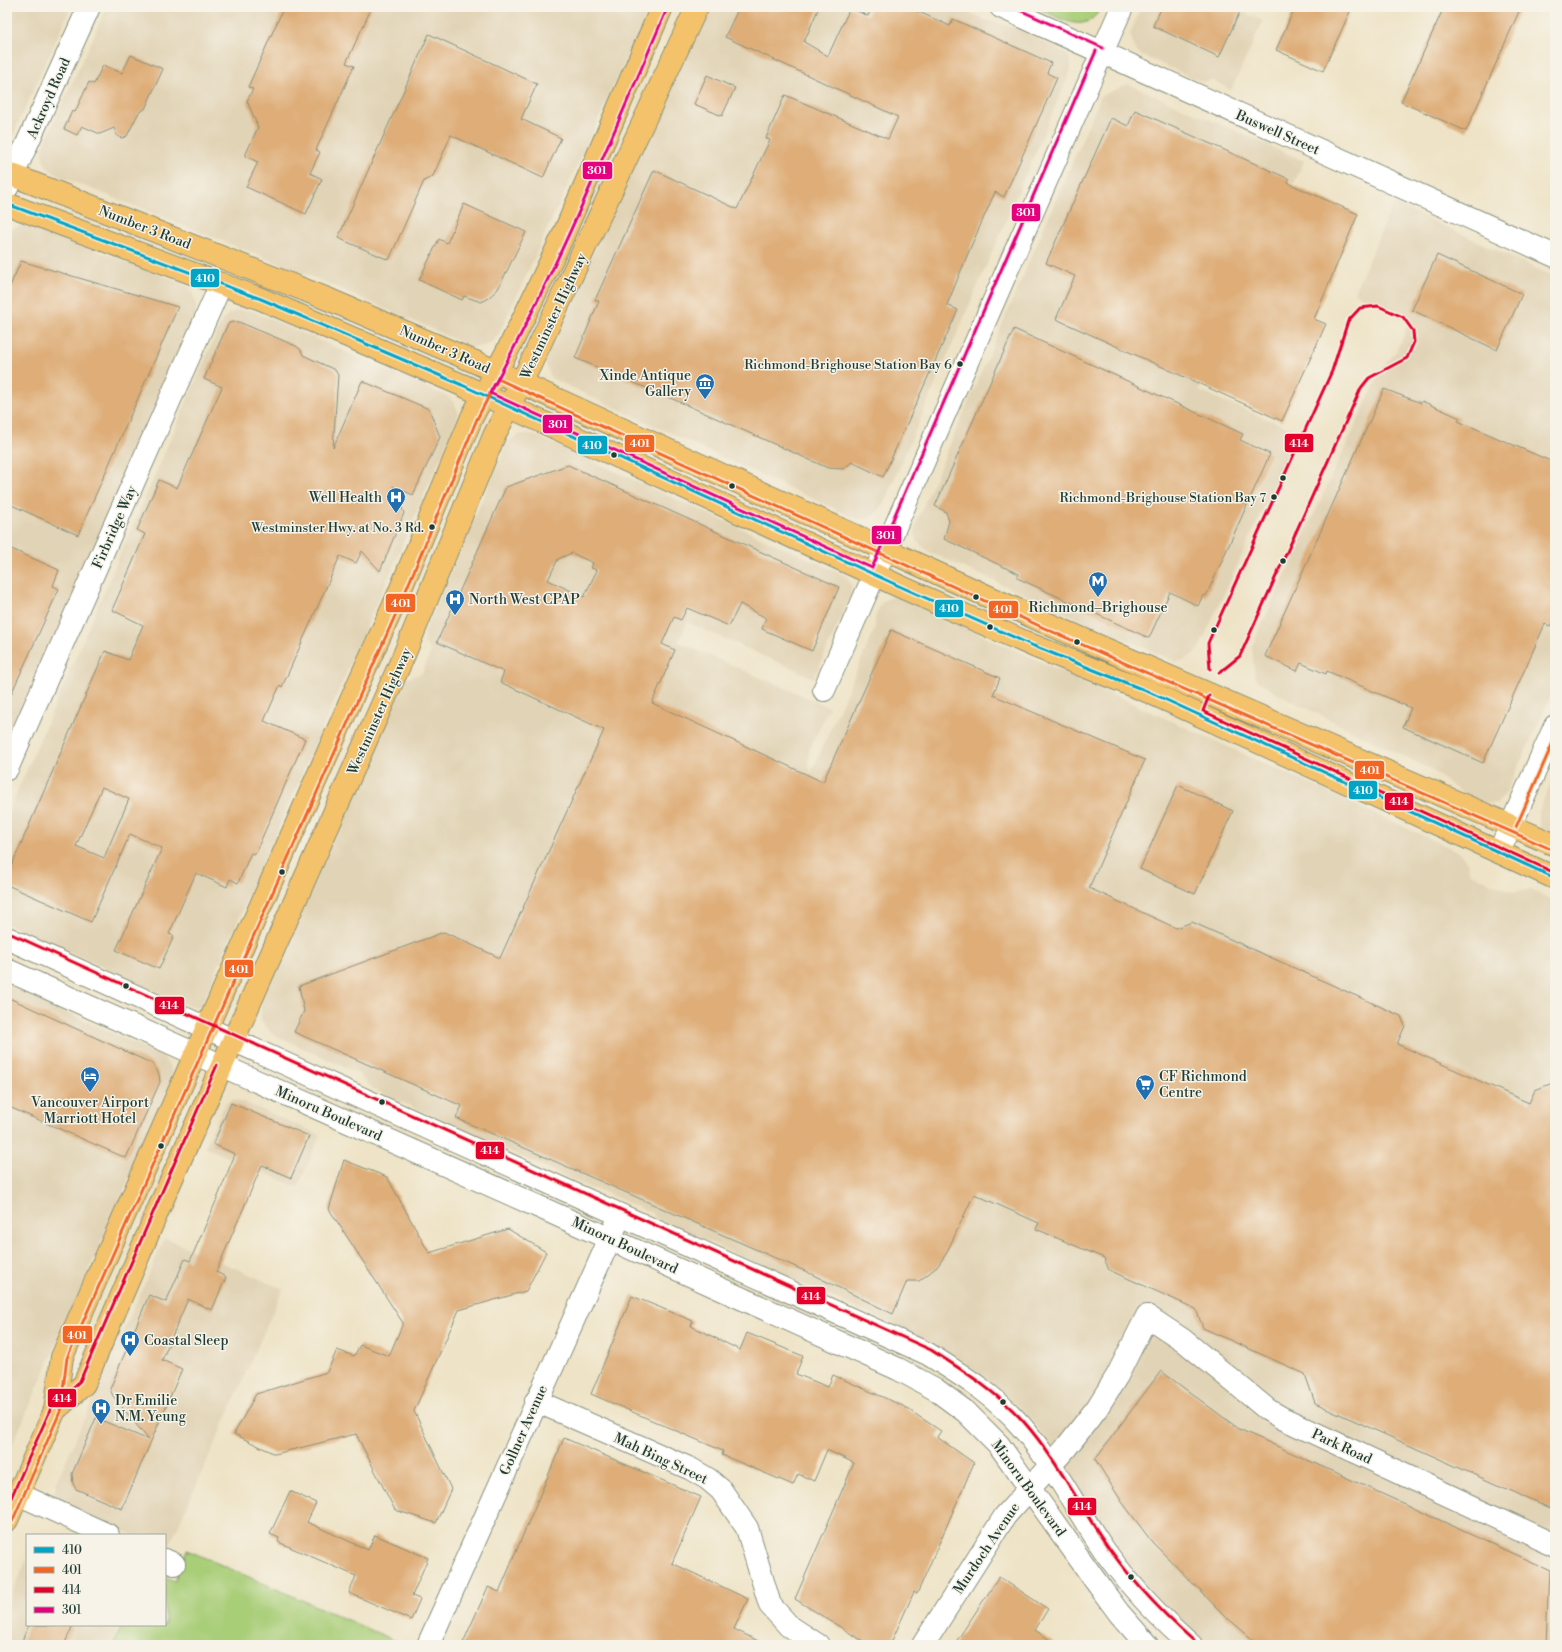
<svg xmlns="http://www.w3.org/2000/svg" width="1562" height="1652" viewBox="0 0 1562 1652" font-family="'Libre Bodoni',serif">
<rect width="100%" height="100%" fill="#f7f3e8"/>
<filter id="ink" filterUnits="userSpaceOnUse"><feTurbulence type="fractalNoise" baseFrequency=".025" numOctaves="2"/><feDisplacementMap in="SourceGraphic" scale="8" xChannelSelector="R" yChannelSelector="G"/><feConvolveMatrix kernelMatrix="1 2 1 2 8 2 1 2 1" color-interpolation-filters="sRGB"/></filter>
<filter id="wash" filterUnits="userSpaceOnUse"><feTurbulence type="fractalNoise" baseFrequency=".012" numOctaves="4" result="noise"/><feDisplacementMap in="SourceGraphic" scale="16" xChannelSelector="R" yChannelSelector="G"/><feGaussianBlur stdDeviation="0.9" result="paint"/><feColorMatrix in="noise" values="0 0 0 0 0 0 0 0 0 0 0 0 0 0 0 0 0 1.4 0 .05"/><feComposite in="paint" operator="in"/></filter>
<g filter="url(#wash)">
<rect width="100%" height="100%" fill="#eee3c6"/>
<path fill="#e1d3b5" d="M 7,7 L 71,7 L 13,135 L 7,142 Z
M 107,7 L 650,7 L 499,334 L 494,340 L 484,346 L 472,347 L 328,283 L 57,175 L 47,167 L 43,159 L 42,149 Z
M 707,7 L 956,7 L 985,20 L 1014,27 L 1064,52 L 1069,57 L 1071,64 L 1070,72 L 884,503 L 878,511 L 870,518 L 860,519 L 852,517 L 551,378 L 544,360 Z
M 1141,7 L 1231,7 L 1263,21 L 1231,90 L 1212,80 L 1203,82 L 1141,55 L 1135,49 L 1130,34 Z
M 1128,84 L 1304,161 L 1199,391 L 1299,432 L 1198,650 L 1185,660 L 1174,661 L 929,552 L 918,542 L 915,533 L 916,523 L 1101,96 Z
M 1394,203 L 1555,277 L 1555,687 L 1506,793 L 1497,803 L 1476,804 L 1432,770 L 1278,694 L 1255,679 L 1252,646 L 1382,369 L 1395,353 L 1406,331 L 1408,321 L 1354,293 Z
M 23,225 L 31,226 L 179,282 L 190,288 L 193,294 L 196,308 L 195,323 L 7,747 L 7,234 L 13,228 Z
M 239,310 L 252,311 L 449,397 L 454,403 L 458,411 L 458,417 L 200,1008 L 184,1004 L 7,924 L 7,815 L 222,321 L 229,314 Z
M 522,434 L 532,434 L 846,576 L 851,585 L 851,595 L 814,678 L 687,622 L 678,642 L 829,707 L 809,751 L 808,764 L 811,773 L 875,629 L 875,617 L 880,605 L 885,600 L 896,596 L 1459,852 L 1468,864 L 1469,873 L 1514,893 L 1521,890 L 1531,890 L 1555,901 L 1555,1645 L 1205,1645 L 1195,1637 L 1158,1600 L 1133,1571 L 1102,1528 L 1031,1418 L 990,1382 L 957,1357 L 904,1329 L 657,1219 L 652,1213 L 602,1191 L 590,1188 L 373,1089 L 357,1073 L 271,1033 L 261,1020 L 261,1001 L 399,689 L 406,679 L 422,673 L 431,652 L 425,643 L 424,633 L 507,444 L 512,438 Z
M 1555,774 L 1555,839 L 1541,829 L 1539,823 L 1539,811 Z
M 7,986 L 156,1053 L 164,1058 L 170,1067 L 172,1075 L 170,1085 L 7,1457 Z
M 233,1099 L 241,1101 L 320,1135 L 298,1187 L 205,1147 L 225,1104 Z
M 165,1238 L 283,1289 L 168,1549 L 165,1548 L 165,1535 L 134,1535 L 61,1506 L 56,1501 L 54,1494 L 57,1481 Z
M 27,1559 L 27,1625 L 119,1625 L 110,1645 L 7,1645 L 7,1605 Z"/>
<path fill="#a9ce78" stroke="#648656" d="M 1037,7 L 1101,7 C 1086,38 1058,17 1037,7 Z
M 187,1550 L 405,1645 L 113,1645 L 122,1625 L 165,1625 L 165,1577 L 175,1581 Z"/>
<g id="blocks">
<path fill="#dead78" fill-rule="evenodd" d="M 284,7 L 372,7 L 346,63 L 354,66 L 316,150 L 320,152 L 310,173 L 322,179 L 306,214 L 246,187 L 258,162 L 245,156 L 258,127 L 247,101 L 253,89 L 248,87 Z
M 739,7 L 819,7 L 804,42 L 828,56 L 850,8 L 868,16 L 872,7 L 908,7 L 950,26 L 953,19 L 1051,63 L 1047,73 L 1057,78 L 1004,197 L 995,192 L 969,251 L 947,305 L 958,310 L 883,477 L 852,462 L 843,469 L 828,468 L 682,403 L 575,358 L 599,301 L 595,300 L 654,170 L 737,209 L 770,140 L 766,138 L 785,95 L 888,139 L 898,117 L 725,37 Z
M 1162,7 L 1242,7 L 1219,57 L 1153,26 Z
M 1295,7 L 1352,7 L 1323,71 L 1276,50 Z
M 1444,7 L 1521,7 L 1466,131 L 1401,102 Z
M 429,34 L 537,84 L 521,119 L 561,138 L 543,178 L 451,135 L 433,176 L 424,181 L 389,260 L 338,238 Z
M 131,55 L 163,69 L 145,109 L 139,112 L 127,136 L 122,138 L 117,136 L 114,128 L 100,134 L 82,126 L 77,135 L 64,129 L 72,111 L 75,112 L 89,82 L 94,84 L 103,65 L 122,73 Z
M 707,75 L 735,88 L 722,116 L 694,104 Z
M 1135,110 L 1289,179 L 1288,183 L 1358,214 L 1314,319 L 1326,324 L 1282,421 L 1056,319 L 1075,276 L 1046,263 L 1111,118 L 1128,126 Z
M 464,204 L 526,232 L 498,289 L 486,300 L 481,302 L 464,296 L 462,300 L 419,280 L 439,239 L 447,243 Z
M 1437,255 L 1522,294 L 1497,350 L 1412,310 Z
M 21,261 L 178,307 L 78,535 L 7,503 L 7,293 Z
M 234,322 L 239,322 L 296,346 L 301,350 L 303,355 L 335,370 L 338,375 L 333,448 L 362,381 L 429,409 L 440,437 L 413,495 L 393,486 L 404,513 L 380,571 L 362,551 L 356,563 L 340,556 L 282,687 L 280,685 L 264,721 L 305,739 L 255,854 L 251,853 L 238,883 L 230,879 L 227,887 L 196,873 L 169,934 L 174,936 L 159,969 L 116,950 L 162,848 L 130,834 L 91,922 L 7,885 L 7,876 L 105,651 L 128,660 L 143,625 L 112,610 L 145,534 L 137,530 L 159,480 L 177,488 L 222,387 L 204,379 L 226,328 L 229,323 ZM 102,787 L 129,799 L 104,858 L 76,846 Z
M 1014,329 L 1243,434 L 1240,440 L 1270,454 L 1206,596 L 1203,595 L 1198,606 L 1170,592 L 1149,638 L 1017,578 L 1019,574 L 944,539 L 949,521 L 946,512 L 935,506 Z
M 1384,389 L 1421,403 L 1422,401 L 1460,418 L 1458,421 L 1555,463 L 1555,613 L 1550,626 L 1545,624 L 1483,763 L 1403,727 L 1411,708 L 1327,671 L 1326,674 L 1301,663 L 1297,671 L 1265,656 Z
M 568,465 L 839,587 L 812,651 L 762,629 L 766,618 L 740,604 L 729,626 L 687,608 L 681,620 L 674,617 L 662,644 L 675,650 L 652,703 L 823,782 L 891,630 L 1000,678 L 993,695 L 1145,760 L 1089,888 L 1176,928 L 1192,922 L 1401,1016 L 1405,1026 L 1397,1044 L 1529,1103 L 1535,1090 L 1555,1082 L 1555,1511 L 1315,1403 L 1305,1374 L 1203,1328 L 1196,1309 L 1109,1270 L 1104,1258 L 1036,1229 L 1039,1223 L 974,1194 L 946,1254 L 937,1267 L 919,1281 L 907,1281 L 893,1314 L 805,1271 L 456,1118 L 462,1106 L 294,1032 L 304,1011 L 299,986 L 444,932 L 500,958 L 604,730 L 500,682 L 504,672 L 437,642 L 506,487 ZM 572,553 L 593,563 L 591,568 L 597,570 L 584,597 L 548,580 L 558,559 Z
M 7,547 L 59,570 L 53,586 L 59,589 L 7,703 Z
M 1178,785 L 1233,811 L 1195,894 L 1140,869 Z
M 7,997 L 153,1064 L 159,1074 L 160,1082 L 126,1158 L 7,1106 Z
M 231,1103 L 309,1136 L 291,1178 L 262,1165 L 216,1272 L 226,1277 L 212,1310 L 188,1299 L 162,1360 L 182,1369 L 122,1509 L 76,1489 L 73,1484 L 72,1474 L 96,1418 L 149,1440 L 113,1396 L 110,1389 L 149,1295 L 166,1302 L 185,1259 L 190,1261 L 217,1199 L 235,1154 L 213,1144 Z
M 344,1160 L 387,1177 L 429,1253 L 508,1229 L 546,1252 L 526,1291 L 459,1310 L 414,1411 L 451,1489 L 436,1523 L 395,1510 L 356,1434 L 275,1454 L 234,1434 L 256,1394 L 327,1372 L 337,1350 L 354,1356 L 360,1345 L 389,1356 L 403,1323 L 329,1209 Z
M 632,1296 L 693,1321 L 691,1326 L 740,1350 L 747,1333 L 803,1356 L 796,1374 L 828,1387 L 833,1375 L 903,1406 L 941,1431 L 937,1437 L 974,1463 L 917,1594 L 914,1592 L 890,1645 L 869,1645 L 795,1599 L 854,1463 L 827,1450 L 814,1481 L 798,1474 L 793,1485 L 722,1455 L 723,1451 L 591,1394 Z
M 1161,1371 L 1239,1429 L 1550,1570 L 1547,1645 L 1259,1645 L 1224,1615 L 1152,1542 L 1122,1502 L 1095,1459 Z
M 564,1438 L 701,1497 L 672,1563 L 748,1599 L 734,1629 L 766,1645 L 462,1645 L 488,1587 L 499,1592 Z
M 290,1491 L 316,1503 L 307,1522 L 368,1550 L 375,1535 L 428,1558 L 412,1596 L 420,1599 L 411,1620 L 349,1593 L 356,1576 L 278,1542 L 279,1538 L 270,1534 Z
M 999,1577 L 1048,1609 L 1035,1630 L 1057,1645 L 954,1645 Z
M 29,1625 L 73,1625 L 64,1645 L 20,1645 Z"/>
</g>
</g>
<g filter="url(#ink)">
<use href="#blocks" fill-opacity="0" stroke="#86907d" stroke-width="1"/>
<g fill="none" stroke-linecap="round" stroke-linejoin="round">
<defs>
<path id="minor" d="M 1001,7 L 1555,256
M 7,188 L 89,7
M 824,690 L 1122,7
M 7,769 L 221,284
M 1499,852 L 1555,726
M 7,938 L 928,1354 C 963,1376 993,1394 1021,1426 C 1055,1465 1077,1512 1107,1554 C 1131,1587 1160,1618 1191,1645
M 7,970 C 304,1102 602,1234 898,1369 L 935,1389 L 966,1412 L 999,1445 L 1094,1579 L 1119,1613 L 1147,1645
M 536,1401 L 691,1469 L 708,1479 L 721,1490 L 747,1528 L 770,1605 L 789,1626 L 818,1645
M 18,1494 L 108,1535
M 165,1560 L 174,1564
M 428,1645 L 616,1225
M 923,1645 L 1005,1516 L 1065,1449 L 1097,1408 L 1117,1376 L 1147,1316 L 1183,1340 L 1268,1410 L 1282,1418 L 1555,1545"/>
<path id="major" d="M 7,173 L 330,300 L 473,361 L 1046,623 L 1555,845
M 7,204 L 261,299 L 462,385 L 899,586 L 1034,646 L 1149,692 L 1555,878
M 55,1410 L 84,1384 L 162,1201 L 404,655 L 494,436 L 531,363 L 697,7
M 7,1520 L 55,1410 L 62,1357 L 359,682 L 397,598 L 472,417 L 512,342 L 562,238 L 662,7"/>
</defs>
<use href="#minor" stroke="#86907d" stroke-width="24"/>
<use href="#major" stroke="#86907d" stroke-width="24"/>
<use href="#minor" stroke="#fff" stroke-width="22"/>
<use href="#major" stroke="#f4c26a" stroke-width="22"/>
<defs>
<path id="bus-1" d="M 7,204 L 261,299 L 462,385 L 899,586 L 1034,646 L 1149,692 L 1555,878"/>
<path id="bus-2" d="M 1516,827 L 1555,738
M 12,1522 L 60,1412 L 67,1358 L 402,600 L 477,419 L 498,379 L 1044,628 L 1553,850"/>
<path id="bus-3" d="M 1210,669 L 1208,643 L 1332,371 L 1348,321 L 1360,308 L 1378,306 L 1403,317 L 1413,331 L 1414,342 L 1407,358 L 1369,378 L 1361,388 L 1240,656 L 1219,673
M 1209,696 L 1203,711 L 1555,873
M 9,933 L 931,1350 C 964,1371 997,1392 1024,1422 C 1054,1456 1075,1497 1100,1535 C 1126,1575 1159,1610 1194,1641
M 7,1507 L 51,1408 L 80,1381 L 217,1065"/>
<path id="bus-4" d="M 1013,7 L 1103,48
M 667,9 C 611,138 558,269 490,393 L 872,568 L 1096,51"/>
</defs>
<use href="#bus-1" stroke="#f7f3e8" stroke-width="6"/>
<use href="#bus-2" stroke="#f7f3e8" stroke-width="6"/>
<use href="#bus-3" stroke="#f7f3e8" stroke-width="6"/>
<use href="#bus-4" stroke="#f7f3e8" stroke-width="6"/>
<use href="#bus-1" stroke="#02a4c6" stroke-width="3"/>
<use href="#bus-2" stroke="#f26522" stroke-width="3"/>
<use href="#bus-3" stroke="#e4002b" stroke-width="3"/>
<use href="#bus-4" stroke="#e5007d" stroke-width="3"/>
</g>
</g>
<defs>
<symbol id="museum-pin" viewBox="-11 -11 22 30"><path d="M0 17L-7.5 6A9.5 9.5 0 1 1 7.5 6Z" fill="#1f6fb2" stroke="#f7f3e8"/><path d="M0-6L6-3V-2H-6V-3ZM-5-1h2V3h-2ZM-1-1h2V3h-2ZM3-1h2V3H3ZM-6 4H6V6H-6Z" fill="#fff"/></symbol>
<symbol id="hospital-pin" viewBox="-11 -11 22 30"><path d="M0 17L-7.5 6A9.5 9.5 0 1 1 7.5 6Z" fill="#1f6fb2" stroke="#f7f3e8"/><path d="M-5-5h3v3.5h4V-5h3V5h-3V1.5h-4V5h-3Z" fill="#fff"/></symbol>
<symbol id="metro-pin" viewBox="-11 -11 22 30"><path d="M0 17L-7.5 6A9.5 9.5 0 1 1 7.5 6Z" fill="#1f6fb2" stroke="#f7f3e8"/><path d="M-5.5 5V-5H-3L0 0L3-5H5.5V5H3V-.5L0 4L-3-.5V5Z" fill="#fff"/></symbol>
<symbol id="hotel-pin" viewBox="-11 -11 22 30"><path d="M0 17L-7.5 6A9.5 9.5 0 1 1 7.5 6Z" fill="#1f6fb2" stroke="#f7f3e8"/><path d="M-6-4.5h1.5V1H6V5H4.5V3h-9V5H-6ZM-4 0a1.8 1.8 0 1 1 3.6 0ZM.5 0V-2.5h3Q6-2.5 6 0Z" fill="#fff"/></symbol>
<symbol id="supermarket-pin" viewBox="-11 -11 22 30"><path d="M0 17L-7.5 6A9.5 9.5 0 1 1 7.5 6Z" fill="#1f6fb2" stroke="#f7f3e8"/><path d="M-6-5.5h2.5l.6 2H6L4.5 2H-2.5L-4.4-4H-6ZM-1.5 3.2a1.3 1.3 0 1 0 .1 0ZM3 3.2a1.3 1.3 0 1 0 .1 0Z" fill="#fff"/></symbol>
</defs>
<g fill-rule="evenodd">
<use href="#museum-pin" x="694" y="372" width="22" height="30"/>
<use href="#hospital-pin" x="385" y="486" width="22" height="30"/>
<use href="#metro-pin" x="1087" y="570" width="22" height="30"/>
<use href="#hospital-pin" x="444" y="588" width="22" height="30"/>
<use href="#hotel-pin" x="79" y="1065" width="22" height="30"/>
<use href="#supermarket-pin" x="1134" y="1073" width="22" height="30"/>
<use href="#hospital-pin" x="119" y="1329" width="22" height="30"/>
<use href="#hospital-pin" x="90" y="1397" width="22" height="30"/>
</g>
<g fill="#1f3d34" stroke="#f7f3e8" stroke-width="1.5">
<circle cx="960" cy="364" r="3.5"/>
<circle cx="614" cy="455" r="3.5"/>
<circle cx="1283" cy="478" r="3.5"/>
<circle cx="732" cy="486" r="3.5"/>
<circle cx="1274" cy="497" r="3.5"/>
<circle cx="432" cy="527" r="3.5"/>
<circle cx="1283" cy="561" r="3.5"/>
<circle cx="976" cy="597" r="3.5"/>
<circle cx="990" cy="627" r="3.5"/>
<circle cx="1214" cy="630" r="3.5"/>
<circle cx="1077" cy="642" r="3.5"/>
<circle cx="282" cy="872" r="3.5"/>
<circle cx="126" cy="986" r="3.5"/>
<circle cx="382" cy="1102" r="3.5"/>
<circle cx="161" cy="1146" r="3.5"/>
<circle cx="1003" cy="1402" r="3.5"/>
<circle cx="1131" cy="1577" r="3.5"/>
</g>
<g text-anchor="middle" stroke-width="3" stroke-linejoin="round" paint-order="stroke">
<g font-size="13" fill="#1f3d34" stroke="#f7f3e8" text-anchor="end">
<text x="952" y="369">Richmond-Brighouse Station Bay 6</text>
<text x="1266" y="502">Richmond-Brighouse Station Bay 7</text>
<text x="424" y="532">Westminster Hwy. at No. 3 Rd.</text>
</g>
<g font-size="14" fill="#1f3d34" stroke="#f7f3e8">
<text transform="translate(48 98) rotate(-66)" y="5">Ackroyd Road</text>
<text transform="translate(1278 132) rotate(24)" y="5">Buswell Street</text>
<text transform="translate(145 227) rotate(21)" y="5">Number 3 Road</text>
<text transform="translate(553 316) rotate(-65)" y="5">Westminster Highway</text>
<text transform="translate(445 349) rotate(24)" y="5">Number 3 Road</text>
<text transform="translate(114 527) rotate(-66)" y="5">Firbridge Way</text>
<text transform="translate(379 711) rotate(-66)" y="5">Westminster Highway</text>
<text transform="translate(329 1113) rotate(24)" y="5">Minoru Boulevard</text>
<text transform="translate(625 1245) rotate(25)" y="5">Minoru Boulevard</text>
<text transform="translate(523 1430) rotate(-66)" y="5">Gollner Avenue</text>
<text transform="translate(1342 1446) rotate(25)" y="5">Park Road</text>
<text transform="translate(661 1458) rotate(25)" y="5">Mah Bing Street</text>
<text transform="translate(1029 1488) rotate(54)" y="5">Minoru Boulevard</text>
<text transform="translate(986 1548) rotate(-56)" y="5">Murdoch Avenue</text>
</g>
<g font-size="14" fill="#1f3d34" stroke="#f7f3e8" text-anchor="start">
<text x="691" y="380" text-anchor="end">Xinde Antique<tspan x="691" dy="16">Gallery</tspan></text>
<text x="382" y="502" text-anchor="end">Well Health</text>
<text x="469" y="604">North West CPAP</text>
<text x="1098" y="612" text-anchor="middle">Richmond–Brighouse</text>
<text x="1159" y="1081">CF Richmond<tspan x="1159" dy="16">Centre</tspan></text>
<text x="90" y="1107" text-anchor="middle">Vancouver Airport<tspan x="90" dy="16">Marriott Hotel</tspan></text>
<text x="144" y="1345">Coastal Sleep</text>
<text x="115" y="1405">Dr Emilie<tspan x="115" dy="16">N.M. Yeung</tspan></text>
</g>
</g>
<g stroke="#f7f3e8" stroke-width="1.5">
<rect x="582" y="161" width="31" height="19" rx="4" fill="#e5007d"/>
<rect x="1011" y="203" width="30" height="19" rx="4" fill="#e5007d"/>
<rect x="190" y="268" width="30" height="20" rx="4" fill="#02a4c6"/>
<rect x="542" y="414" width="31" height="20" rx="4" fill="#e5007d"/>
<rect x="1284" y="433" width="30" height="20" rx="4" fill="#e4002b"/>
<rect x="624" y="434" width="31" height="19" rx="4" fill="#f26522"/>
<rect x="577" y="435" width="31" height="20" rx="4" fill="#02a4c6"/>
<rect x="871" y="525" width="31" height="20" rx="4" fill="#e5007d"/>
<rect x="385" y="593" width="31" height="20" rx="4" fill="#f26522"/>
<rect x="934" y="599" width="30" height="19" rx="4" fill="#02a4c6"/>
<rect x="988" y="600" width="31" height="19" rx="4" fill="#f26522"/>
<rect x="1354" y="760" width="31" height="20" rx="4" fill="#f26522"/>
<rect x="1348" y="780" width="30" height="20" rx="4" fill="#02a4c6"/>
<rect x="1384" y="792" width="30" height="19" rx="4" fill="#e4002b"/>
<rect x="224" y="959" width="30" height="19" rx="4" fill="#f26522"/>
<rect x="154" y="996" width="31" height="19" rx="4" fill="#e4002b"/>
<rect x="475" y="1141" width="30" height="19" rx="4" fill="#e4002b"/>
<rect x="796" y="1286" width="30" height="19" rx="4" fill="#e4002b"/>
<rect x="62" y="1325" width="31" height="19" rx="4" fill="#f26522"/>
<rect x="47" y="1388" width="30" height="20" rx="4" fill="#e4002b"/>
<rect x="1067" y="1497" width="30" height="19" rx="4" fill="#e4002b"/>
</g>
<g font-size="11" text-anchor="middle" font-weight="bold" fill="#fff">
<text x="597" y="174">301</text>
<text x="1026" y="216">301</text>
<text x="205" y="282">410</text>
<text x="558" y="428">301</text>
<text x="1299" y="447">414</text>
<text x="640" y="447">401</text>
<text x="592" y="449">410</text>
<text x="886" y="539">301</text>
<text x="401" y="607">401</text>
<text x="949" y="612">410</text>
<text x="1003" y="613">401</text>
<text x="1370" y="774">401</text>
<text x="1363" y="794">410</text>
<text x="1399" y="805">414</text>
<text x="239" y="973">401</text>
<text x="169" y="1009">414</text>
<text x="490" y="1154">414</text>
<text x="811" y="1300">414</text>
<text x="77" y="1339">401</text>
<text x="62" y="1402">414</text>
<text x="1082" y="1510">414</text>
</g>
<rect width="1562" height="1652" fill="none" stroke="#f7f3e8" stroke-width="24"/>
<rect x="26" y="1534" width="140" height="92" fill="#f7f3e8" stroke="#a1aaa0"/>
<rect x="34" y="1547" width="20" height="6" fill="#02a4c6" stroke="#a1aaa0"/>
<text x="62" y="1554" font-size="12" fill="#1f3d34">410</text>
<rect x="34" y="1567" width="20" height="6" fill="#f26522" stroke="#a1aaa0"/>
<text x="62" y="1574" font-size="12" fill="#1f3d34">401</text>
<rect x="34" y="1587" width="20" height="6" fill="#e4002b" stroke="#a1aaa0"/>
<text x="62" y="1594" font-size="12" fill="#1f3d34">414</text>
<rect x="34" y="1607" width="20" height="6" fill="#e5007d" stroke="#a1aaa0"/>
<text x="62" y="1614" font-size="12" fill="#1f3d34">301</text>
</svg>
